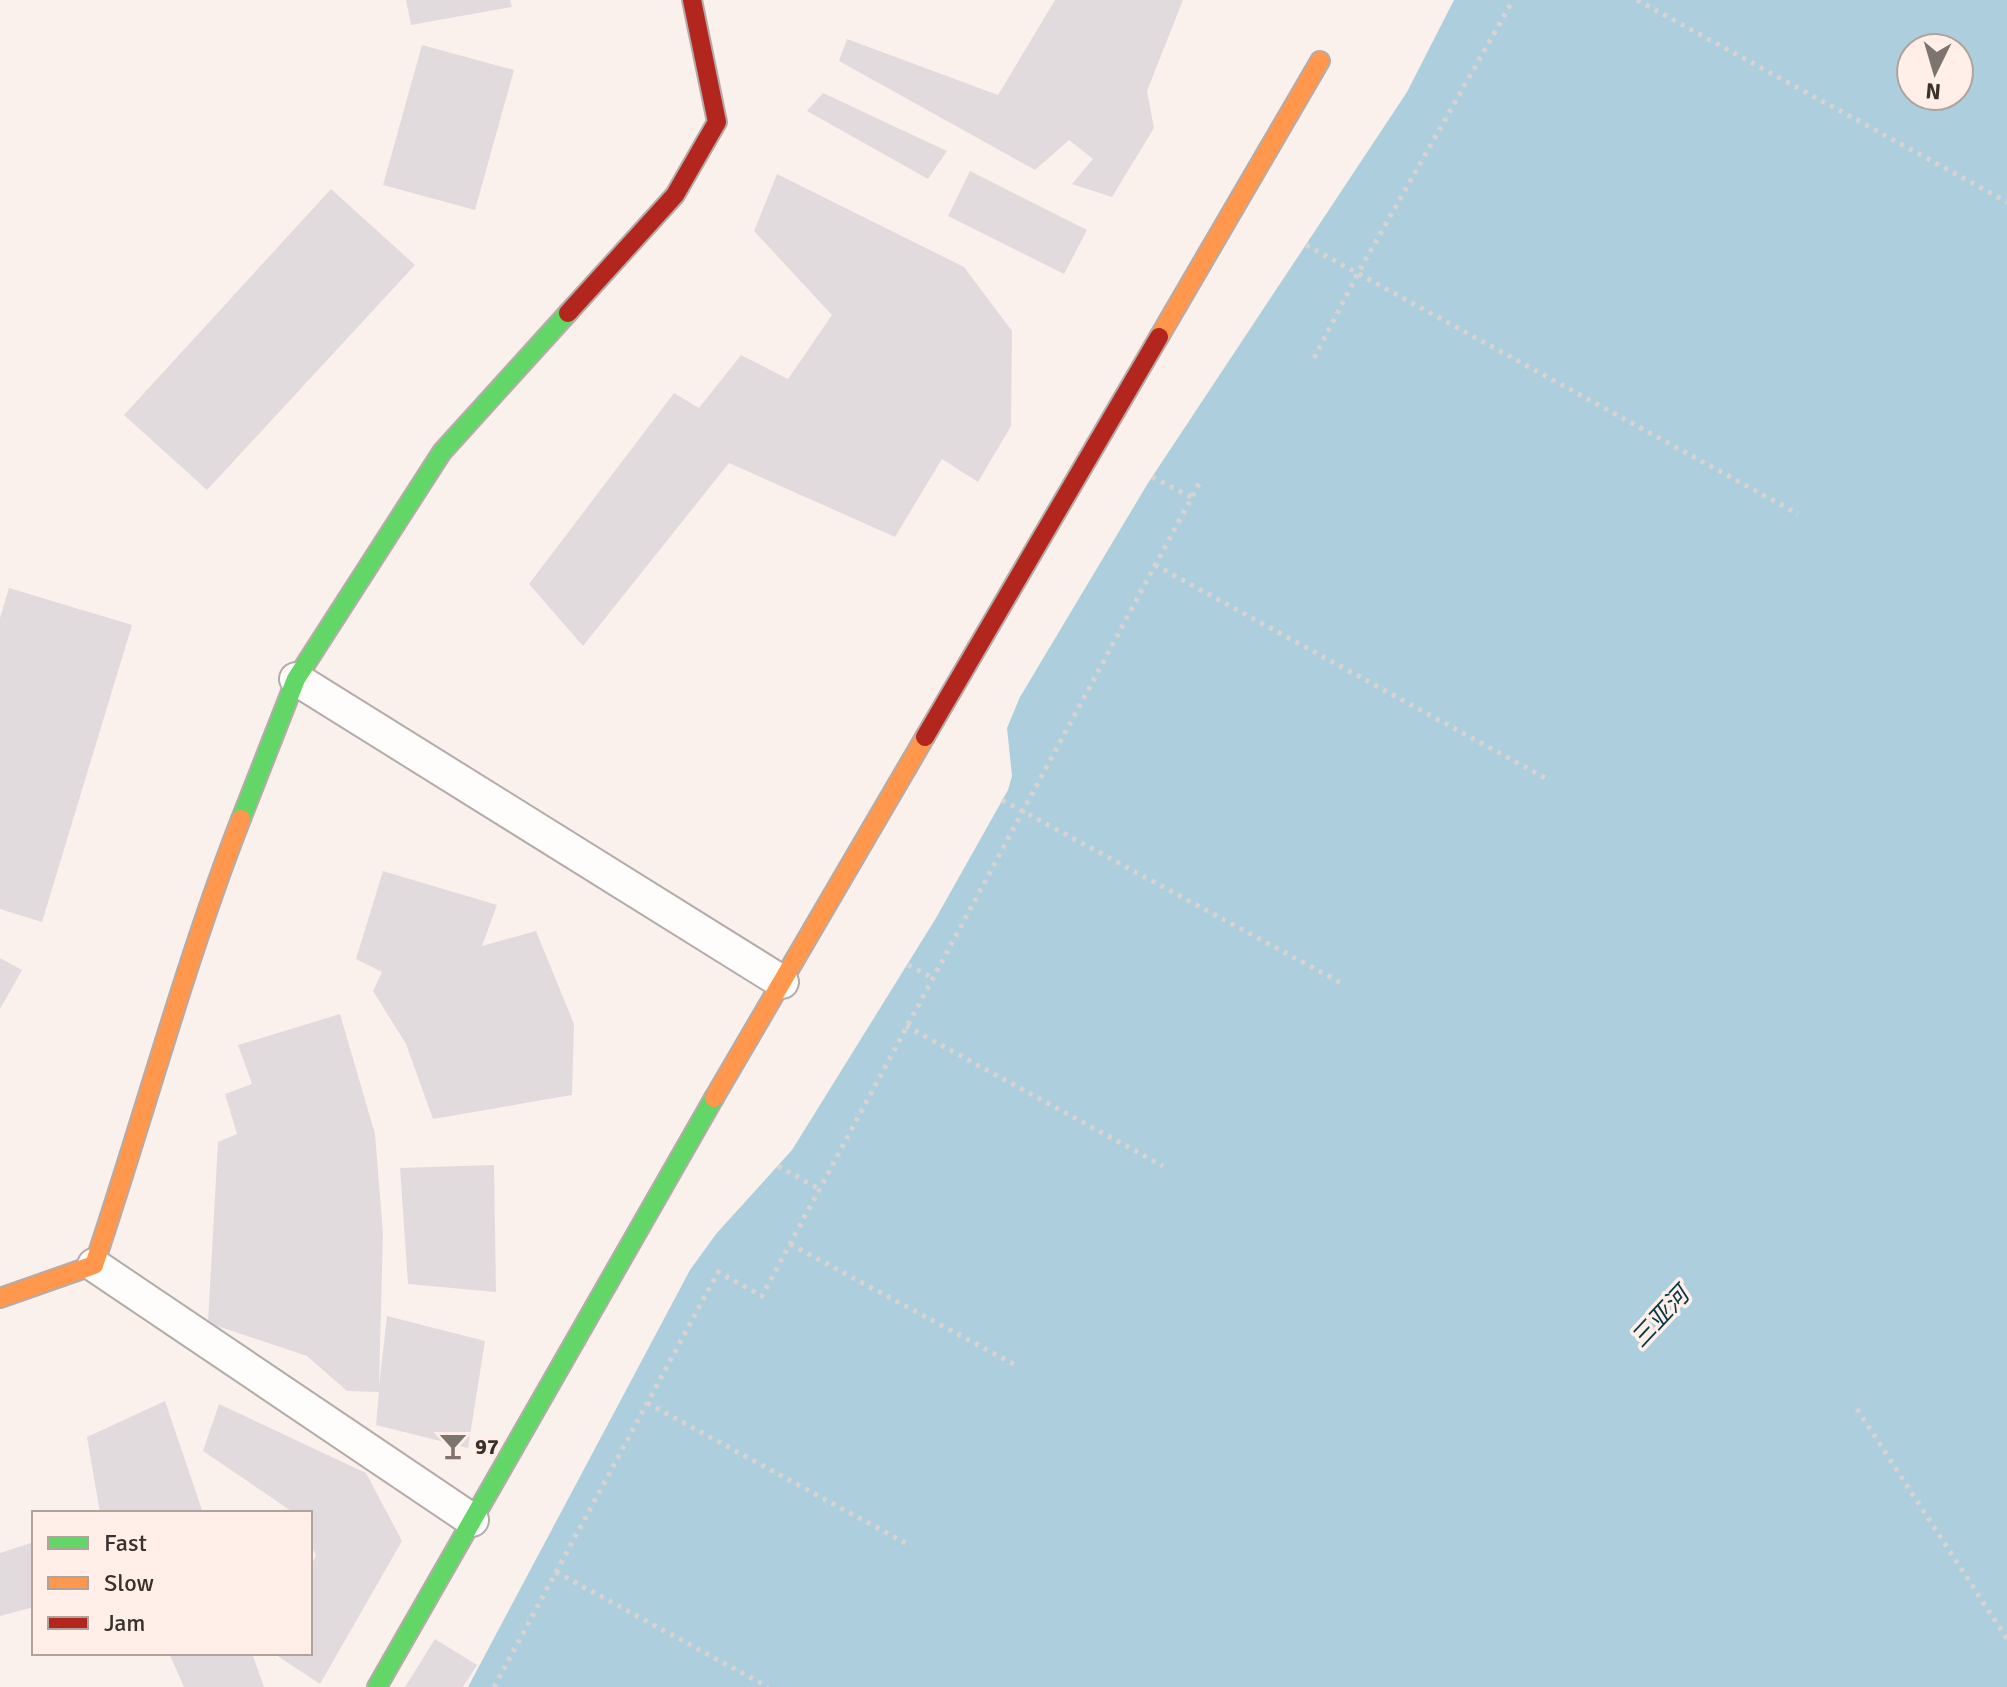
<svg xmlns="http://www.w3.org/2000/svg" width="2007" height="1687" viewBox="0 0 2007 1687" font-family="Signika,'Noto Sans SC',sans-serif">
<rect width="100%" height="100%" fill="#faf1ed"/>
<path fill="#adcfdd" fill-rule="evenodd" d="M 1454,0 L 2007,0 L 2007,1687 L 468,1687 L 690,1270 L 716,1234 L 792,1150 L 936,918 L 1008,790 L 1012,776 L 1007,728 L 1020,697 L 1148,483 L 1407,92 ZM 1911,48 L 1959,48 L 1959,96 L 1911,96 Z"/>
<path fill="#e2dbde" d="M 406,0 L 510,0 L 512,7 L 411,25 Z
M 1055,0 L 1183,0 L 1147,91 L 1154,128 L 1112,197 L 1072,184 L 1093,159 L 1069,140 L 1035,170 L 839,61 L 847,39 L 998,95 Z
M 422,45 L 514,70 L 475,210 L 383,185 Z
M 823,93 L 947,151 L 928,179 L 807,111 Z
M 970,171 L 1087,230 L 1064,274 L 948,216 Z
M 777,174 L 964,267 L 1012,331 L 1011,426 L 978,482 L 942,459 L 895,537 L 729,463 L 583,646 L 529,584 L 674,393 L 699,408 L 741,355 L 788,379 L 832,315 L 754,231 Z
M 331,189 L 415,265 L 207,490 L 124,415 Z
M 9,588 L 132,625 L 42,922 L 0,909 L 0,618 Z
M 383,871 L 497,905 L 482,946 L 536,931 L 574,1024 L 572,1095 L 433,1119 L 406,1044 L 373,991 L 382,972 L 356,959 Z
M 0,958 L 22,970 L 0,1009 Z
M 340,1014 L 375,1134 L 383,1233 L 379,1385 L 387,1316 L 485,1341 L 468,1448 L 376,1425 L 379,1392 L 347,1391 L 307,1356 L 208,1323 L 218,1142 L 237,1134 L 225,1094 L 252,1084 L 238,1045 Z
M 494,1165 L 496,1292 L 408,1284 L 400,1168 Z
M 165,1401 L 203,1513 L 100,1513 L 87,1437 Z
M 219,1404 L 366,1473 L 402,1541 L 320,1684 L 273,1653 L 310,1653 L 310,1568 L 316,1555 L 310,1544 L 310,1513 L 294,1513 L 203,1451 Z
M 34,1542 L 34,1607 L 0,1616 L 0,1553 Z
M 435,1639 L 477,1665 L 463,1687 L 405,1687 Z
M 169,1653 L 252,1653 L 264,1687 L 184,1687 Z"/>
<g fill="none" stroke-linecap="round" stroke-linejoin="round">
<defs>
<path id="street" d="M 296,679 L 782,982
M 94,1265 L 472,1520"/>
<path id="fast" d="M 241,819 L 296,679 L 442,452 L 568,313
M 377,1687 L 714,1098"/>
<path id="slow" d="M 1159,337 L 1320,61
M 714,1098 L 925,737
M 0,1298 L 94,1265 C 144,1117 184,965 241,819"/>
<path id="jam" d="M 568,313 L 675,195 L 717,122 L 692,0
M 925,737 L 1159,337"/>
</defs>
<use href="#street" stroke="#b5aca9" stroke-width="36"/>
<use href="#fast" stroke="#b5aca9" stroke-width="22"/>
<use href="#slow" stroke="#b5aca9" stroke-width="22"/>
<use href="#jam" stroke="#b5aca9" stroke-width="22"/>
<path stroke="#d6d3d2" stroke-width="5" stroke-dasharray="4 6" stroke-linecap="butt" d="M 1637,0 L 2007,202
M 1306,245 L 1798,514
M 1314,358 L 1358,273 L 1513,0
M 1152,477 L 1191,497
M 1155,565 L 1547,779
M 1002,800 L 1345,985
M 908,965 L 933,978
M 906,1026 L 1163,1166
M 778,1166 L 819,1189
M 790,1244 L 1019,1367
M 647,1403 L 911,1546
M 1857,1409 L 2007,1639
M 556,1572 L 768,1687
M 494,1687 L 718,1272 L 762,1296 L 1201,480"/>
<use href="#street" stroke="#fefdfc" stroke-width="32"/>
<use href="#fast" stroke="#63d668" stroke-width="18"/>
<use href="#slow" stroke="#ff974d" stroke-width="18"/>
<use href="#jam" stroke="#b3261e" stroke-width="18"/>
</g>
<defs>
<symbol id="bar-bare" viewBox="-9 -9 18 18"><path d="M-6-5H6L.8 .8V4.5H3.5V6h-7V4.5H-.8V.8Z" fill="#7d7470" stroke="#ffefe8" stroke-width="2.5" paint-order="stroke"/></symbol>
</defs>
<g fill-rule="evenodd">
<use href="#bar-bare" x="433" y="1426" width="40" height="40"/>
</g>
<g text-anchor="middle" stroke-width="7" stroke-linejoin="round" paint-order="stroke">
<g font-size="22" font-weight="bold" fill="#3a302c" stroke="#ffefe8" text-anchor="start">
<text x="475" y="1454">97</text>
</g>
<g font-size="24" font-style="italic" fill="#043645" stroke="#ffefe8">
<text transform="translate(1660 1317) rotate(-47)" y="8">三亚河</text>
</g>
</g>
<rect x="32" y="1511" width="280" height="144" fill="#ffefe8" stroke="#b0a39d" stroke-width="2"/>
<rect x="48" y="1537" width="40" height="12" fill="#63d668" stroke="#b0a39d" stroke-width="2"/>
<text x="104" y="1551" font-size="24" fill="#3a302c">Fast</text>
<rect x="48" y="1577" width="40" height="12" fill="#ff974d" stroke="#b0a39d" stroke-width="2"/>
<text x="104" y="1591" font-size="24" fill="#3a302c">Slow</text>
<rect x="48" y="1617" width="40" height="12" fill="#b3261e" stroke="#b0a39d" stroke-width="2"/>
<text x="104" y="1631" font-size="24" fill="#3a302c">Jam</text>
<g transform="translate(1935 72) rotate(185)"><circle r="38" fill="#ffefe8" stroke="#b0a39d" stroke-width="2"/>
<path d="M0-6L14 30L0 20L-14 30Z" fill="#7d7470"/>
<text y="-12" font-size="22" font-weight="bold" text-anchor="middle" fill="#3a302c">N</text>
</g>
</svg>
